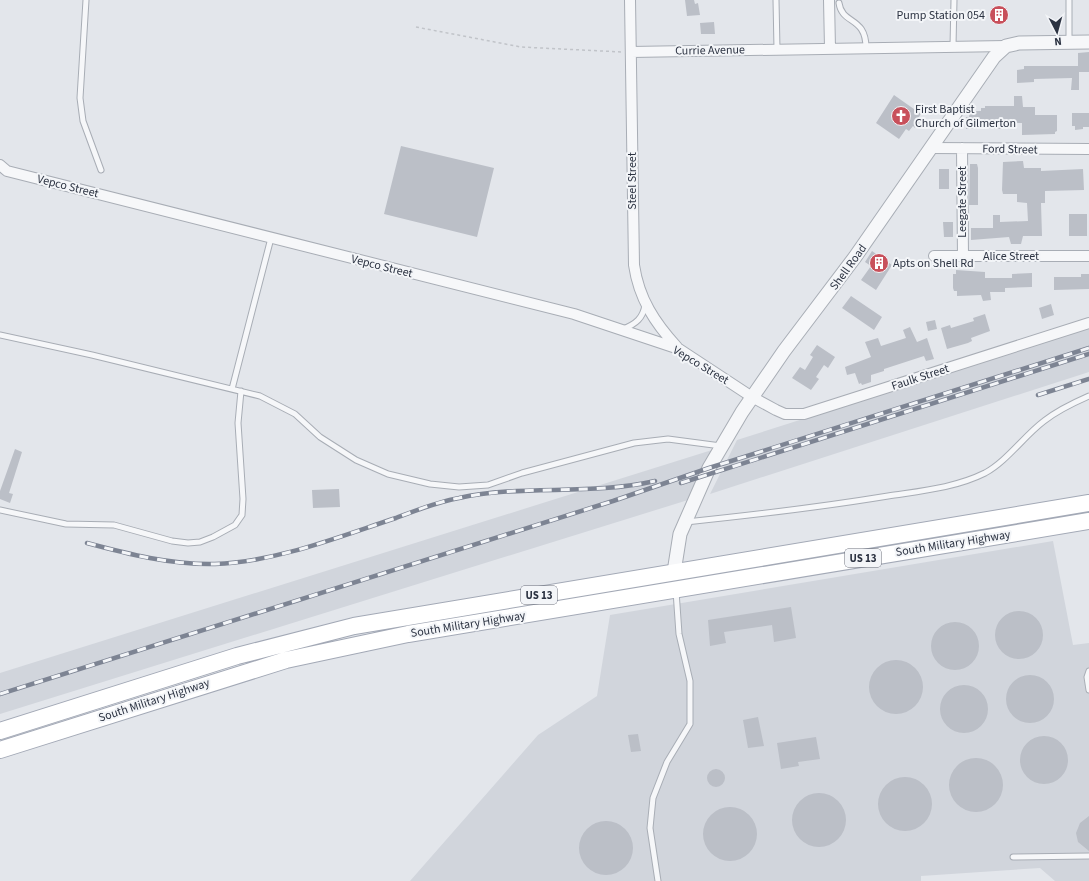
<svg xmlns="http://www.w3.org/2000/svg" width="1089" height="881" viewBox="0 0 1089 881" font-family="'Source Sans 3',sans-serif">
<rect width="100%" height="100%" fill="#e3e6eb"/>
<path fill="#d1d5dc" d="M 1089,328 L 1089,372 L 710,494 L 737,440 Z
M 712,450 L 688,500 L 0,714 L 0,673 Z
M 1053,541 L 1073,645 L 1089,643 L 1089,881 L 1055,881 L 1040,868 L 921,876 L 921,881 L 410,881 L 538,735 L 597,696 L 610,615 Z"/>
<path fill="#bbbfc7" d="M 685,0 L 694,0 L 695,4 L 698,3 L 700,15 L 687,16 Z
M 714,22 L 715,34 L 701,34 L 700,23 Z
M 1089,52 L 1089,72 L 1079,72 L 1079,90 L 1071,90 L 1072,78 L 1034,79 L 1034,82 L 1017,83 L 1017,70 L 1024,69 L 1024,66 L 1078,66 L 1078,53 Z
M 894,95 L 921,114 L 918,118 L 921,120 L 915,128 L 913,126 L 909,131 L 906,129 L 899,139 L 876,123 Z
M 1014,96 L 1022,96 L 1023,107 L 1035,107 L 1035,115 L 1057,115 L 1057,131 L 1055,132 L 1055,134 L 1022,135 L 1022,123 L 1001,123 L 1001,129 L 966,129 L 966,117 L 969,117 L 970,111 L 981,111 L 981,108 L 985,108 L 985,106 L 1014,106 Z
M 1072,113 L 1089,113 L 1089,127 L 1083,127 L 1083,129 L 1075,130 L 1075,126 L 1072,126 Z
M 401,146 L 494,168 L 477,237 L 384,214 Z
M 1023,161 L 1024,168 L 1041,168 L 1041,171 L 1083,169 L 1084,190 L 1045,191 L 1045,203 L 1041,203 L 1042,236 L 1023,236 L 1021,244 L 1011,244 L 1009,237 L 971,240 L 971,228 L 993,228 L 993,215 L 1000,215 L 1000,222 L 1028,221 L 1027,203 L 1017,202 L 1017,194 L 1003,194 L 1002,190 L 1003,162 Z
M 970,164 L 977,164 L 978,168 L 978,205 L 969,205 Z
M 939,169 L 949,169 L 949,189 L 939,189 Z
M 1069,214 L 1087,214 L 1087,236 L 1069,236 Z
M 943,222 L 953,222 L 953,237 L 944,237 Z
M 872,251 L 892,265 L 876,290 L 861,280 L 871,266 L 865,262 Z
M 956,270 L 985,272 L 985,278 L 1012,278 L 1012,274 L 1032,273 L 1032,287 L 1005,288 L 1005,292 L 990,292 L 991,300 L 983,301 L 981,295 L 957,296 L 957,291 L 954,291 L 953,288 L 953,274 L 956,274 Z
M 1081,274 L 1089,274 L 1089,289 L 1054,290 L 1054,277 L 1081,277 Z
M 851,296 L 882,317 L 874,330 L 842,308 Z
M 1051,304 L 1054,315 L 1042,319 L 1039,308 Z
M 985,314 L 990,331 L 971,338 L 972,341 L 968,343 L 947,349 L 941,328 L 950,325 L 951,328 L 974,321 L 973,318 Z
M 935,320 L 937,329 L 928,331 L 926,322 Z
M 910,327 L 917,342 L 927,338 L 934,359 L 926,361 L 924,356 L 884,369 L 884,371 L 871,375 L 871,382 L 862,385 L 861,383 L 859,384 L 855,373 L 847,375 L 845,367 L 871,357 L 865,342 L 878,338 L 881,346 L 906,338 L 903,330 Z
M 817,345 L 835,357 L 828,368 L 824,365 L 816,377 L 819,379 L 811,390 L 792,378 L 800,367 L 805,370 L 813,357 L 810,355 Z
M 15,449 L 22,452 L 9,493 L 13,494 L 10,503 L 0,499 L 0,491 Z
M 339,489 L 340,507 L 313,508 L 312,490 Z
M 791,607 L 796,638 L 774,642 L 772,625 L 724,632 L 726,643 L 710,646 L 708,620 Z
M995 635a24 24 0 1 1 48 0a24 24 0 1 1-48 0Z
M931 646a24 24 0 1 1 48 0a24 24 0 1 1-48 0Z
M869 687a27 27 0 1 1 54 0a27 27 0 1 1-54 0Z
M1006 699a24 24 0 1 1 48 0a24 24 0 1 1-48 0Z
M940 709a24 24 0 1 1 48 0a24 24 0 1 1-48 0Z
M 758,717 L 764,746 L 748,748 L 743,720 Z
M 638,734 L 641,751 L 631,752 L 628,735 Z
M1020 760a24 24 0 1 1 48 0a24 24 0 1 1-48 0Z
M 816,737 L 820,759 L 798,762 L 799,766 L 781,769 L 777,743 Z
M949 785a27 27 0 1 1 54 0a27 27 0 1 1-54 0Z
M707 778a9 9 0 1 1 18 0a9 9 0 1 1-18 0Z
M878 804a27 27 0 1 1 54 0a27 27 0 1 1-54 0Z
M792 820a27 27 0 1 1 54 0a27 27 0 1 1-54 0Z
M703 834a27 27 0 1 1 54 0a27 27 0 1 1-54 0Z
M 1089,816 L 1089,851 L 1078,842 L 1076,833 L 1080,823 Z
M579 848a27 27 0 1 1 54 0a27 27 0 1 1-54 0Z"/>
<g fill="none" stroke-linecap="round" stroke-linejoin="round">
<defs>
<path id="service" d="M 86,0 L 80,98 L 83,121 L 101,170
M 776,0 L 777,49
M 1069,0 L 1069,41
M 839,3 C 842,25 866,16 866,48
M 953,46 L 954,0
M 623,329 C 636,324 643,318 645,305
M 0,335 L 92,355 L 260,396 L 295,414 L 320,437 L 356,460 L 388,474 L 430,484 L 459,487 L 488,485 L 522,473 L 634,443 L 668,439 L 721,446
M 232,389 L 271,238
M 0,510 L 66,524 L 114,525 L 172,541 L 188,543 L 200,542 L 213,537 L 235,525 L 242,515 L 243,499 L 238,423 L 241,391
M 686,522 C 754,515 821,507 888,496 C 920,491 955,488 985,473 C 1007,461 1024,436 1044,421 C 1058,410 1073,403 1089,396
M 1089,671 L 1087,677 L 1089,690
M 1013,857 L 1089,856
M 658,881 L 650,828 L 653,798 L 667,762 L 690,724 L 690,681 L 679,634 L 676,591"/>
<path id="minor" d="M 630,0 L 634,265 C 639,299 655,323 677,347
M 829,0 L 830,48
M 631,52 L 1006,46
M 931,148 L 1089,149
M 962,148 L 963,256
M 0,165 L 7,171 L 574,314 L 679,349 L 752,397 L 776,410 L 785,414 L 804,414 L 1089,323
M 934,256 L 1089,256"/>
<path id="tertiary" d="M 674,572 L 680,534 L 709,468 L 742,412 L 784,351 L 855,257 L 994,57 L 1006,46 L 1019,43 L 1089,42"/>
<path id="primary" d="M 0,731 L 237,656 L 354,626 L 1089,503
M 0,750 L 286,660 L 408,634 L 1089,521"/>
</defs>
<use href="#service" stroke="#a8adb5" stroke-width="7"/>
<use href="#minor" stroke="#a8adb5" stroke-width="12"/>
<use href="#tertiary" stroke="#a8adb5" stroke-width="15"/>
<use href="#primary" stroke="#a3a9b6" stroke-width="18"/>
<path stroke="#c1c4c9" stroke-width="1.5" stroke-dasharray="3 3" stroke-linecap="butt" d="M 416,27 L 521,47 L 622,52"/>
<use href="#service" stroke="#f6f7f9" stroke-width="5"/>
<use href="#minor" stroke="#f6f7f9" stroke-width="10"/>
<use href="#tertiary" stroke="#f6f7f9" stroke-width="13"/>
<use href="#primary" stroke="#fff" stroke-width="16"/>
<defs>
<path id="rail" d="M 1038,395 L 1089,379
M 681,483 L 1089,354
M 87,543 C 128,554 171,565 215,564 C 276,562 338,537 396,518 C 417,510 437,502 459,498 C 523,484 590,496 655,481
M 0,694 L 613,501 L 709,468 L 1089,348"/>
</defs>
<use href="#rail" stroke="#7d8493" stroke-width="4.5"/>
<use href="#rail" stroke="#f3f5f8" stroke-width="3" stroke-dasharray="9" stroke-linecap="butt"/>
</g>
<defs>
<symbol id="building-disc" viewBox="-11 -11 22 22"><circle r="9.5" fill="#c8505b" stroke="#f3f5f8"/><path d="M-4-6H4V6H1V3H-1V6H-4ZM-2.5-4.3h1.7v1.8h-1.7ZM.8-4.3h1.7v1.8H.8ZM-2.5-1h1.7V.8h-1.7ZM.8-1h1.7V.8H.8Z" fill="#fff"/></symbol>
<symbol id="church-disc" viewBox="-11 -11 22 22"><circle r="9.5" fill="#c8505b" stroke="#f3f5f8"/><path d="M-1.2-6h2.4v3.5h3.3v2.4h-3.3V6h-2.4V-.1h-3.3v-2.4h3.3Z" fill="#fff"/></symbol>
</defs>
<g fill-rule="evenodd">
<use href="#building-disc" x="988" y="4" width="22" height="22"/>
<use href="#church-disc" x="890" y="105" width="22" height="22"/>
<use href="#building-disc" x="868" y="252" width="22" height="22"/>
</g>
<g text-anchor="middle" stroke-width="4" stroke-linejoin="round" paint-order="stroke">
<g fill="#f3f5f8" stroke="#686d79" stroke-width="1">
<rect x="845" y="549" width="36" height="18" rx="3"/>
<rect x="521" y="586" width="36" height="18" rx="3"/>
</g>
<g font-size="11" font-weight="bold" fill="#2c3342">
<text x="863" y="562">US 13</text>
<text x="539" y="599">US 13</text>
</g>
<g font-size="12" fill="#2c3342" stroke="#f3f5f8" text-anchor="start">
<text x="985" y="19" text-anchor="end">Pump Station 054</text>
<text x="915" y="113">First Baptist<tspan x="915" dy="14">Church of Gilmerton</tspan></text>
<text x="893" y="267">Apts on Shell Rd</text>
</g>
<g font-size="12" fill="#2c3342" stroke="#f3f5f8">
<text transform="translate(710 50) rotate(-1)" y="4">Currie Avenue</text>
<text transform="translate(1010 149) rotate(1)" y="4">Ford Street</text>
<text transform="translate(632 181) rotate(-90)" y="4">Steel Street</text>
<text transform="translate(68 186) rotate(14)" y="4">Vepco Street</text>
<text transform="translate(962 202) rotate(-90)" y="4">Leegate Street</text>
<text x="1011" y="260">Alice Street</text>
<text transform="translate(382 266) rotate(14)" y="4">Vepco Street</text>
<text transform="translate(848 267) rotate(-54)" y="4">Shell Road</text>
<text transform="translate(701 365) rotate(31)" y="4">Vepco Street</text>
<text transform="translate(920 377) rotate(-18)" y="4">Faulk Street</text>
<text transform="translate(953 543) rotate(-9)" y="4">South Military Highway</text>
<text transform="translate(468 624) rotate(-9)" y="4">South Military Highway</text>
<text transform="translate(154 700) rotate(-18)" y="4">South Military Highway</text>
</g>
</g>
<g transform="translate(1057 32) rotate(174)" stroke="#f3f5f8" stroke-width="3" paint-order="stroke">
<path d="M0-3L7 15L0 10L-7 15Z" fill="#2c3342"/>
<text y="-6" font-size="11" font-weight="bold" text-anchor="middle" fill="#2c3342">N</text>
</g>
</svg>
